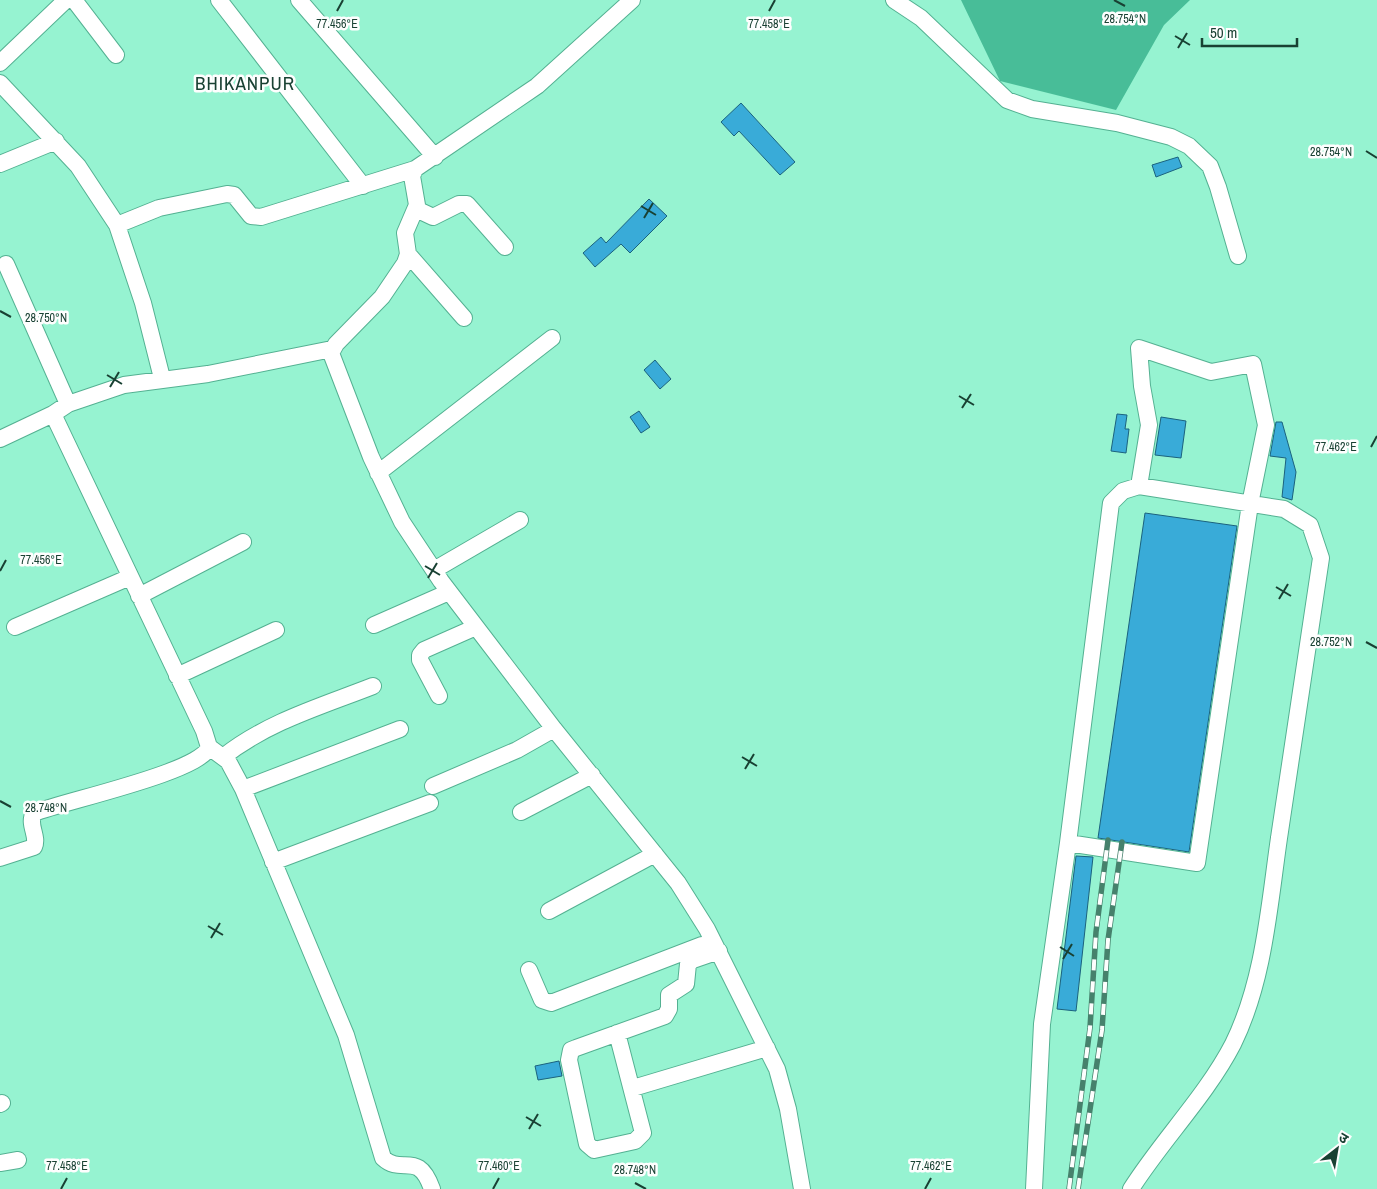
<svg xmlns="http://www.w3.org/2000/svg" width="1377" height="1189" viewBox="0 0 1377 1189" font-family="'Archivo Narrow','Noto Sans Devanagari',sans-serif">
<rect width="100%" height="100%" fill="#96f3d1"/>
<path fill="#48bd98" d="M 961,0 L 1190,0 L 1164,25 L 1116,110 L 1000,81 Z"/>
<path fill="#39abd8" stroke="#1b627e" d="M 741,103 L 795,162 L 780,175 L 739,131 L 734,136 L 721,122 Z
M 1178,157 L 1182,167 L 1156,177 L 1152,165 Z
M 649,199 L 667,216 L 630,253 L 621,244 L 595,267 L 583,253 L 601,237 L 606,243 Z
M 655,360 L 671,379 L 660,389 L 644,370 Z
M 639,411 L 650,427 L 641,433 L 630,417 Z
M 1117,414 L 1127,415 L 1125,429 L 1129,429 L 1126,453 L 1111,451 Z
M 1161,417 L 1186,421 L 1181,458 L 1155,455 Z
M 1276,422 L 1282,422 L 1296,472 L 1292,500 L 1282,497 L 1286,458 L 1270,456 Z
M 1145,513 L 1237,526 L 1189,852 L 1098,838 Z
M 1076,856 L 1093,857 L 1076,1011 L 1057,1009 Z
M 559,1061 L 562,1076 L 538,1080 L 535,1066 Z"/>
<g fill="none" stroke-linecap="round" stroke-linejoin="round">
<defs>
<path id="minor" d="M 74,0 L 116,55
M 219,0 L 363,186
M 299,0 L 435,157
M 632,0 L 537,86 L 415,169 L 412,176 L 417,205 L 405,233 L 408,254 L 405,263 L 382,297 L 336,344 L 331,353 L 371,457 L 402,522 L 441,581 L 554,729 L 678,883 L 707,929 L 777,1069 L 788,1109 L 802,1189
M 894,0 L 921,18 L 1007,100 L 1032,109 L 1117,123 L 1171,137 L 1189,146 L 1210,166 L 1218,187 L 1238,256
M 0,63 L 66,0
M 0,83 L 78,166 L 117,225 L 143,303 L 162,378
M 0,164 L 56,141
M 416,209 L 433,217 L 459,204 L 467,204 L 505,247
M 117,225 L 159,208 L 227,194 L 234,195 L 251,216 L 261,217 L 415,169
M 408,254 L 464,318
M 6,264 L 68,404
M 0,439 L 53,414 L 68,404 L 124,385 L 208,374 L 332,349
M 378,473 L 552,338
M 434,570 L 520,520
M 139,596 L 243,542
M 374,625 L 449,592
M 15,627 L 130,577
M 177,676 L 276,630
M 439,696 L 420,660 L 420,655 L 424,650 L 476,627
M 209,747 L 228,761 L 243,789 L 346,1035 L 383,1158 C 402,1176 418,1149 432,1189
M 223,757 C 267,722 322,706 373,686
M 433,786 L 517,750 L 554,729
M 243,789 L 400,729
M 521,812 L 592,775
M 1068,843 L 1197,863 L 1250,504 L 1266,425 L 1253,364 L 1211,372 L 1139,348 L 1142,386 L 1149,425 L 1139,486
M 0,858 L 34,847 C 39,836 27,824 34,813 C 64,801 201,772 209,747 L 204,731 L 53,414
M 273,862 L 430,803
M 549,911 L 655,854
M 529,970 L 542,1000 L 551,1003 L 702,945
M 617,1033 L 643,1133 L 635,1141 L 594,1150 L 587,1144 L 569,1060 L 571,1050 L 576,1048 L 665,1016 L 669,1009 L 669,995 L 686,984 L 688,964 L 693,960 L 719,951
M 633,1088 L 767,1048
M 0,1104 L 2,1103
M 0,1163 L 18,1160
M 1034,1189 L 1042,1024 L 1068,843 L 1111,503 L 1123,491 L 1139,486 L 1284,509 L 1310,525 L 1321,558 C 1307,652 1293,745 1279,838 C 1269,907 1264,981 1233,1044 C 1206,1096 1162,1140 1131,1189"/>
</defs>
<use href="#minor" stroke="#54b192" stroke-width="18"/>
<use href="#minor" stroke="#fff" stroke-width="16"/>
<defs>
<path id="rail" d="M 1069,1189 L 1090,1028 L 1096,932 L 1108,840
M 1078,1189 L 1102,1030 L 1108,940 L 1122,842"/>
</defs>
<use href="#rail" stroke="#46816c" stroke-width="5.5"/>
<use href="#rail" stroke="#fefefe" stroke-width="4" stroke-dasharray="11" stroke-linecap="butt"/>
</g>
<path fill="none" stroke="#194133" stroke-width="2" d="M 1114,0 L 1125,6M 337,11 L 343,0M 769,11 L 775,0M 1175,36 L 1190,45M 1178,48 L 1187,33M 1366,151 L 1377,158M 641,206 L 656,215M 644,218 L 653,203M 0,311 L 11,317M 107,375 L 122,384M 110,387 L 119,372M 959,396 L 974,405M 962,408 L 971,394M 1371,447 L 1377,436M 425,566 L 440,575M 0,571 L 6,560M 428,578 L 437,563M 1276,587 L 1291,596M 1279,599 L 1288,584M 1366,642 L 1377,648M 742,757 L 757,766M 745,769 L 754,754M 0,801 L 11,807M 208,926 L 223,935M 211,938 L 220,923M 1060,947 L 1074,956M 1063,959 L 1072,944M 526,1117 L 541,1126M 529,1129 L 538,1114M 635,1183 L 646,1189M 61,1189 L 67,1178M 493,1189 L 499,1178M 925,1189 L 931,1178"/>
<g text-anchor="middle" stroke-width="5" stroke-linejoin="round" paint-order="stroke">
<g font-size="19" letter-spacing="1" fill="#194133" stroke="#fefefe">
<text x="245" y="90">BHIKANPUR</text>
</g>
</g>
<g font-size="12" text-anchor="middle" fill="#194133" stroke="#fefefe" stroke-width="5" stroke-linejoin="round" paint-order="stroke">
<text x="1125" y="23">28.754°N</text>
<text x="337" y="28">77.456°E</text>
<text x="769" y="28">77.458°E</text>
<text x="1331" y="156">28.754°N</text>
<text x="46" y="322">28.750°N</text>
<text x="1336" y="451">77.462°E</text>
<text x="41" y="564">77.456°E</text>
<text x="1331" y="646">28.752°N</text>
<text x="46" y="812">28.748°N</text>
<text x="67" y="1170">77.458°E</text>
<text x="499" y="1170">77.460°E</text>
<text x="931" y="1170">77.462°E</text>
<text x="635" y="1174">28.748°N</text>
</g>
<g transform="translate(1337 1149) rotate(31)" stroke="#fefefe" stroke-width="4" paint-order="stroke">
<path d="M0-4L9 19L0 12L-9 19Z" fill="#194133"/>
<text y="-8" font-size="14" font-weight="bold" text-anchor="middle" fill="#194133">उ</text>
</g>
<path d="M1202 38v8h95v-8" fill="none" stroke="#194133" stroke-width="2.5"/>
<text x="1210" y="38" font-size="15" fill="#194133" stroke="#fefefe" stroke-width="4" paint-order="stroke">50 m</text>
</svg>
